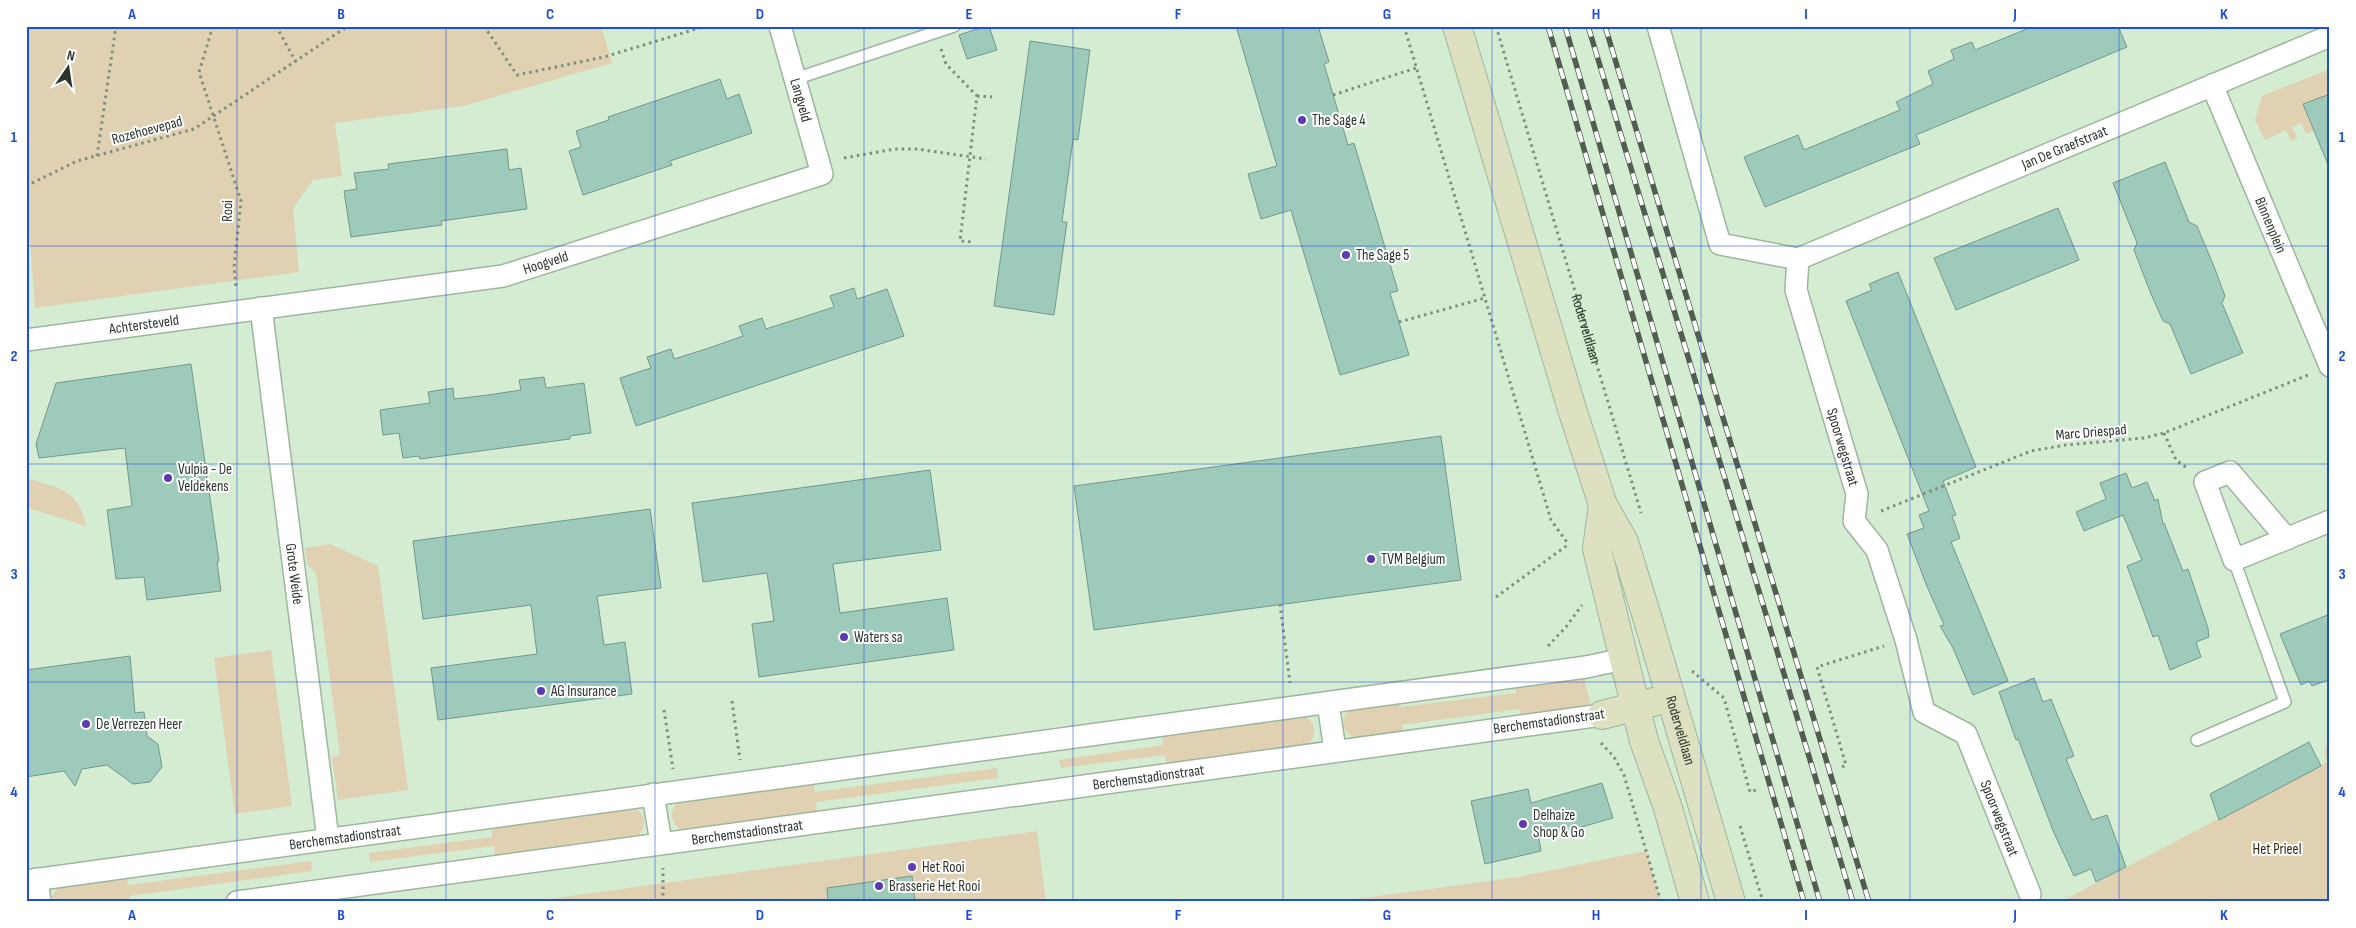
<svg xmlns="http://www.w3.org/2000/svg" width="2356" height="928" viewBox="0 0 2356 928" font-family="'Sofia Sans Condensed',sans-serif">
<rect width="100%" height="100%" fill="#d4edd2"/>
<path fill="#e0d1b2" d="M 26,26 L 601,26 L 612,63 L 463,106 L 335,123 L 342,176 L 313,180 L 293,208 L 299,272 L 35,308 L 26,185 Z
M 2330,69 L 2330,94 L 2304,104 L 2314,131 L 2306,134 L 2301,123 L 2292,127 L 2297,138 L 2291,141 L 2286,130 L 2265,140 L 2255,120 L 2262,96 Z
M 26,478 C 58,488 79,489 86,526 L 26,507 Z
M 330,544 L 378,566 L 408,790 L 338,800 L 332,757 L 340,755 L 316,573 L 307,565 L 305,548 Z
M 271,650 L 292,806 L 235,814 L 214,658 Z
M 1563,678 L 1584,678 L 1591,707 L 1521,718 L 1519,709 L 1402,725 L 1403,733 C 1386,735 1352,748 1344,727 C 1342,720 1345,714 1350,709 L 1399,699 L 1400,707 L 1516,693 L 1516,685 Z
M 1302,715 C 1316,722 1319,735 1306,746 L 1167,766 L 1165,755 L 1061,768 L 1059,760 L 1163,745 L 1162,733 Z
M 2330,734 L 2330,902 L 2060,902 L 2327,762 L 2324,752 Z
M 997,768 L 998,778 L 816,802 L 817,813 L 684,831 C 670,825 668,811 679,801 L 813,780 L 815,792 Z
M 631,806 C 646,812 649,828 635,838 L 495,859 L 494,846 L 370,862 L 369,853 L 492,837 L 491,824 Z
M 1037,831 L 1046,902 L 528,902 Z
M 1646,851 L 1661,902 L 1334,902 L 1518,877 Z
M 311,861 L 312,871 L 130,896 L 130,902 L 52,902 L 52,896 L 59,886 L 126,874 L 128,885 Z"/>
<path fill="#9ecabc" stroke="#72988c" d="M 986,26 L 989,26 L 997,50 L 967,59 L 959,35 Z
M 1236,26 L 1318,26 L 1329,62 L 1324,64 L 1348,145 L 1354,143 L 1398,291 L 1390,293 L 1409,355 L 1340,375 L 1291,210 L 1261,219 L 1248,174 L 1277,166 Z
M 2034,26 L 2118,26 L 2127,47 L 1916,135 L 1920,144 L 1765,207 L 1744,157 L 1798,135 L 1804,150 L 1900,110 L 1896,102 L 1933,84 L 1928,71 L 1954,59 L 1951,50 L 1972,42 L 1975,50 Z
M 1030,41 L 1090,50 L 1078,140 L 1073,139 L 1062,222 L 1067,222 L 1054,315 L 994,306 Z
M 720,79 L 727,99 L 739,94 L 752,133 L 670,161 L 672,165 L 583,195 L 569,151 L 581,147 L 576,131 L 609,120 L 608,117 Z
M 2330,94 L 2330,167 L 2329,167 L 2303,104 Z
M 507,149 L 509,170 L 521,168 L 527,209 L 441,221 L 442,225 L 351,237 L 344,191 L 357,189 L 354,173 L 389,169 L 388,164 Z
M 2165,162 L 2189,222 L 2197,226 L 2215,269 L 2225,296 L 2222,303 L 2243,353 L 2191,374 L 2170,324 L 2163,321 L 2151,294 L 2134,250 L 2137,243 L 2113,183 Z
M 2058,208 L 2079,260 L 1956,310 L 1934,258 Z
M 1898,272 L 1976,467 L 1943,481 L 1956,515 L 1952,516 L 1960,538 L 1951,542 L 2008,681 L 1973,695 L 1953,648 L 1940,626 L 1944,625 L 1926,584 L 1907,534 L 1924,528 L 1919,515 L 1929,511 L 1846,301 L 1872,290 L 1869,284 Z
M 854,288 L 857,299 L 887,289 L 904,336 L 636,426 L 620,378 L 651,368 L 647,357 L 671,349 L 674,359 L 709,348 L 743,336 L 739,326 L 762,318 L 766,329 L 834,307 L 830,296 Z
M 191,364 L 219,561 L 217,562 L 221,591 L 147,600 L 144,577 L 116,579 L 107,510 L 132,506 L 125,448 L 39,458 L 36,444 L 56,383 Z
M 544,377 L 546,388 L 584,383 L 591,433 L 570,436 L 570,439 L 420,459 L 419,456 L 403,458 L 399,433 L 383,435 L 380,410 L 430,403 L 428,392 L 453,388 L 454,399 L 488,395 L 521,390 L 519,380 Z
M 1441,436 L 1461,580 L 1094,630 L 1074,486 Z
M 930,470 L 941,550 L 833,564 L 840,613 L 947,598 L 954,650 L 759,677 L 752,624 L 774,621 L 767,573 L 703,582 L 692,503 Z
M 2126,473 L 2132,488 L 2147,482 L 2155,501 L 2158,499 L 2163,524 L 2164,523 L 2183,571 L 2188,569 L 2208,628 L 2209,637 L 2196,642 L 2201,657 L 2170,670 L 2158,635 L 2153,637 L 2127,566 L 2142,560 L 2123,515 L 2084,531 L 2076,512 L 2106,499 L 2100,483 Z
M 650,509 L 661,588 L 597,596 L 604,645 L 625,642 L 632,694 L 438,720 L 431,668 L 537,654 L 531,605 L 423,619 L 413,541 Z
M 2330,614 L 2330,679 L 2312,686 L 2309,681 L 2301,685 L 2280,634 Z
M 130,656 L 135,713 L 144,712 L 147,736 L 158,744 L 162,767 L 150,782 L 133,784 L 107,765 L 82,769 L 75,786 L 64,771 L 26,777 L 26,670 Z
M 2034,678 L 2043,702 L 2051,699 L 2074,756 L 2066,759 L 2092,820 L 2107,815 L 2126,867 L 2096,882 L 2091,869 L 2074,876 L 2054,833 L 2018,739 L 2016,740 L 1999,692 Z
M 2309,742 L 2321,766 L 2219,820 L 2210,794 Z
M 1602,783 L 1613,818 L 1539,839 L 1541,851 L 1485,864 L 1471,801 L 1528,789 L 1531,803 Z
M 912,876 L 915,902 L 828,902 L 827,888 Z"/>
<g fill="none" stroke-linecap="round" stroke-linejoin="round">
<defs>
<path id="lane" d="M 795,79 L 954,26
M 2197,740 L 2285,702 L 2234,560"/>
<g id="street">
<path d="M 1658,26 L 1720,244 L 1798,259"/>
<path id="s2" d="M 2212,85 L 2330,366"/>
<path id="s3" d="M 1798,259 L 1796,290 L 1857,494 L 1854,521 L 1877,550 L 1906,640 L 1924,712 L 1966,734 L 2030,894"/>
<path id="s4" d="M 1798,259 L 2330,36"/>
<path id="s5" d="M 261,308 L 328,839"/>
<path id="s6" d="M 26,340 L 503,276 L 822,174 L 780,26"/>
<path d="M 2287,539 L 2230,472 L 2205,482 L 2234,560 L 2330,521"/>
<path d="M 1328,703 L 1335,750"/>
<path d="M 653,794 L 661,843"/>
<path d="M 37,879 L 40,902"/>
<path id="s7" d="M 26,881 L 1586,667 L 1624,659"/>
<path id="s8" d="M 237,902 L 1602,715"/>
</g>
<g id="secondary">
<path id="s9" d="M 1457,26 L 1572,409 L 1603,505 L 1624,542 L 1648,620 L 1731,902"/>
<path d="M 1603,505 L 1597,549 L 1644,741 L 1667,805 L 1695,902"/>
<path d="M 1602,715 L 1653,702"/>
</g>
</defs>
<use href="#lane" stroke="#9eb69d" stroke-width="14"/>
<use href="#street" stroke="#9eb69d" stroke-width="24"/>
<use href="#secondary" stroke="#9eb69d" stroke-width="30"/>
<g stroke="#7e8f7d" stroke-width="3" stroke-dasharray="2.5 4" stroke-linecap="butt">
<path d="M 213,26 L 199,72 L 241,201 L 234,267 L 236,288"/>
<path d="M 276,26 L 296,62"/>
<path d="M 484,26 L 517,75 L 604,57 L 706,26"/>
<path d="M 1404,26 L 1551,520 L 1569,545"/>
<path id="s1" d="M 1496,26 L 1641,513"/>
<path d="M 941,49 L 946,64 L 977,96 L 960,241 L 973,242"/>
<path d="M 1333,95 L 1416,68"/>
<path d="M 977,96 L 992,97"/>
<path d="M 97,156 L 116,26"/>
<path d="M 844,158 L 895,149 L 917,149 L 986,159"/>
<path d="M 26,186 L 77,161 L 194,129 L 348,26"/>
<path d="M 1399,322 L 1485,298"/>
<path d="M 2164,433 L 2176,460 L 2187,468"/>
<path d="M 1881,511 L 2031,451 L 2066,445 L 2144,438 L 2164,433 L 2308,375"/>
<path d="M 1496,597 L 1569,544"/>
<path d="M 1280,604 L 1290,683"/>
<path d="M 1548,646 L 1566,627 L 1582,605"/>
<path d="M 1692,671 L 1724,698 L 1750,792 L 1756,790"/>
<path d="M 732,701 L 740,760"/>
<path d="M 664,710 L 673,769"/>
<path d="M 1601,743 L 1614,757 L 1624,775 L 1661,902"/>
<path d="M 1842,767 L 1846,765 L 1817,667 L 1884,646"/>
<path d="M 1740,826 L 1763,902"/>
<path d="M 663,902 L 663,868"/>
</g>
<use href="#lane" stroke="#fff" stroke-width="11"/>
<use href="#street" stroke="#fff" stroke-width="21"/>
<use href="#secondary" stroke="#dee1c1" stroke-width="28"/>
<defs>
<path id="rail" d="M 1548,26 L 1804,902
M 1565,26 L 1820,902
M 1588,26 L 1853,902
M 1605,26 L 1869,902"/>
</defs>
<use href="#rail" stroke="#505d4f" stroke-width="5.5"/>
<use href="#rail" stroke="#fff" stroke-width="4" stroke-dasharray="11" stroke-linecap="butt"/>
</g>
<path fill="none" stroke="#1d4ed8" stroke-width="1" stroke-opacity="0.55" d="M 237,26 L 237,902M 446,26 L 446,902M 655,26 L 655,902M 864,26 L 864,902M 1073,26 L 1073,902M 1283,26 L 1283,902M 1492,26 L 1492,902M 1701,26 L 1701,902M 1910,26 L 1910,902M 2119,26 L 2119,902M 26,246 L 2330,246M 26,464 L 2330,464M 26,682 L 2330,682"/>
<g fill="#5d3ab2" stroke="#fff" stroke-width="2">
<circle cx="1302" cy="120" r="5"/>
<circle cx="1346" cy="255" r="5"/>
<circle cx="168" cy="478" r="5"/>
<circle cx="1371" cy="559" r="5"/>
<circle cx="844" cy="637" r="5"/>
<circle cx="541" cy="691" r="5"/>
<circle cx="86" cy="724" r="5"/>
<circle cx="1523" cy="824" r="5"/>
<circle cx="912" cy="867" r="5"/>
<circle cx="879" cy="886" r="5"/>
</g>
<g text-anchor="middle" stroke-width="4" stroke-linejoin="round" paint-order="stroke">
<g font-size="15" fill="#2c362c" stroke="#fff">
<text transform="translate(801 100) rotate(74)" y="5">Langveld</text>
<text transform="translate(147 130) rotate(-15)" y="5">Rozehoevepad</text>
<text dy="5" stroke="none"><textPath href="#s4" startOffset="289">Jan De Graefstraat</textPath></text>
<text transform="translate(227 211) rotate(-89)" y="5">Rooi</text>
<text dy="5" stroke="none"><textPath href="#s2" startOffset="152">Binnenplein</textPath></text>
<text dy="5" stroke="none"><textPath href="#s6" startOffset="526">Hoogveld</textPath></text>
<text dy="5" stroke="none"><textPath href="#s6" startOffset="119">Achtersteveld</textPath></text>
<text dy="5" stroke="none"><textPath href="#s1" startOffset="316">Roderveldlaan</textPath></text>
<text transform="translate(2091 432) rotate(-5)" y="5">Marc Driespad</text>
<text dy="5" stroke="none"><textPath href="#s3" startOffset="195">Spoorwegstraat</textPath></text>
<text dy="5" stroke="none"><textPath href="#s5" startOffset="268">Grote Weide</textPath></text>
<text transform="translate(1549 721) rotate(-8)" y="5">Berchemstadionstraat</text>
<text dy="5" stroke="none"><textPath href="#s9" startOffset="740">Roderveldlaan</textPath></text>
<text dy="5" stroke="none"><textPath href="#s8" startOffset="920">Berchemstadionstraat</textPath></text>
<text dy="5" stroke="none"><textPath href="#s3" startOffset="615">Spoorwegstraat</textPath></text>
<text dy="5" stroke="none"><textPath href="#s8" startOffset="515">Berchemstadionstraat</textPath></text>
<text dy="5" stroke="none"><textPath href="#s7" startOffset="322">Berchemstadionstraat</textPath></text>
</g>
<g font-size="15" fill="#2c362c" stroke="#fff" text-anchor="start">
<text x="1312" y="125">The Sage 4</text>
<text x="1356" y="260">The Sage 5</text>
<text x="178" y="474">Vulpia - De<tspan x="178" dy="17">Veldekens</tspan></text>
<text x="1381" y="564">TVM Belgium</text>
<text x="854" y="642">Waters sa</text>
<text x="551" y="696">AG Insurance</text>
<text x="96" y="729">De Verrezen Heer</text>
<text x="1533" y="820">Delhaize<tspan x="1533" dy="17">Shop &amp; Go</tspan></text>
<text x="922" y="872">Het Rooi</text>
<text x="889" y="891">Brasserie Het Rooi</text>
</g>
<g font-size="15" fill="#36290b" stroke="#fff">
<text x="2277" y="854">Het Prieel</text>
</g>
</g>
<rect width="2356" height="928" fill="none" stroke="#ffffff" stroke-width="55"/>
<g transform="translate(68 68) rotate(13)" stroke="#ffffff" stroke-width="4" paint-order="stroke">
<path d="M0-4L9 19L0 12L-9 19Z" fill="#2c362c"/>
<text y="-8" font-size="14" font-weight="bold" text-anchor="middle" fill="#2c362c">N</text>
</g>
<rect x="28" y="28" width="2300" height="872" fill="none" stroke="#1d4ed8" stroke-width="2"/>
<g font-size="16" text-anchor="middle" font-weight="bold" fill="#1d4ed8">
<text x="132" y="19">A</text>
<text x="341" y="19">B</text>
<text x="550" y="19">C</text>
<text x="760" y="19">D</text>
<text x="969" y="19">E</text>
<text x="1178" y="19">F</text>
<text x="1387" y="19">G</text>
<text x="1596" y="19">H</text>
<text x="1806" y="19">I</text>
<text x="2015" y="19">J</text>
<text x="2224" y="19">K</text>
<text x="14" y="142">1</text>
<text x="2342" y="142">1</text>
<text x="14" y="361">2</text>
<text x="2342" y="361">2</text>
<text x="14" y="579">3</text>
<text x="2342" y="579">3</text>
<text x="14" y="797">4</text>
<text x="2342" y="797">4</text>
<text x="132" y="920">A</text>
<text x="341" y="920">B</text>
<text x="550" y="920">C</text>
<text x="760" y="920">D</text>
<text x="969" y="920">E</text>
<text x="1178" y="920">F</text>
<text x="1387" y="920">G</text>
<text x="1596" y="920">H</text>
<text x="1806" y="920">I</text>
<text x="2015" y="920">J</text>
<text x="2224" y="920">K</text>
</g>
</svg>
